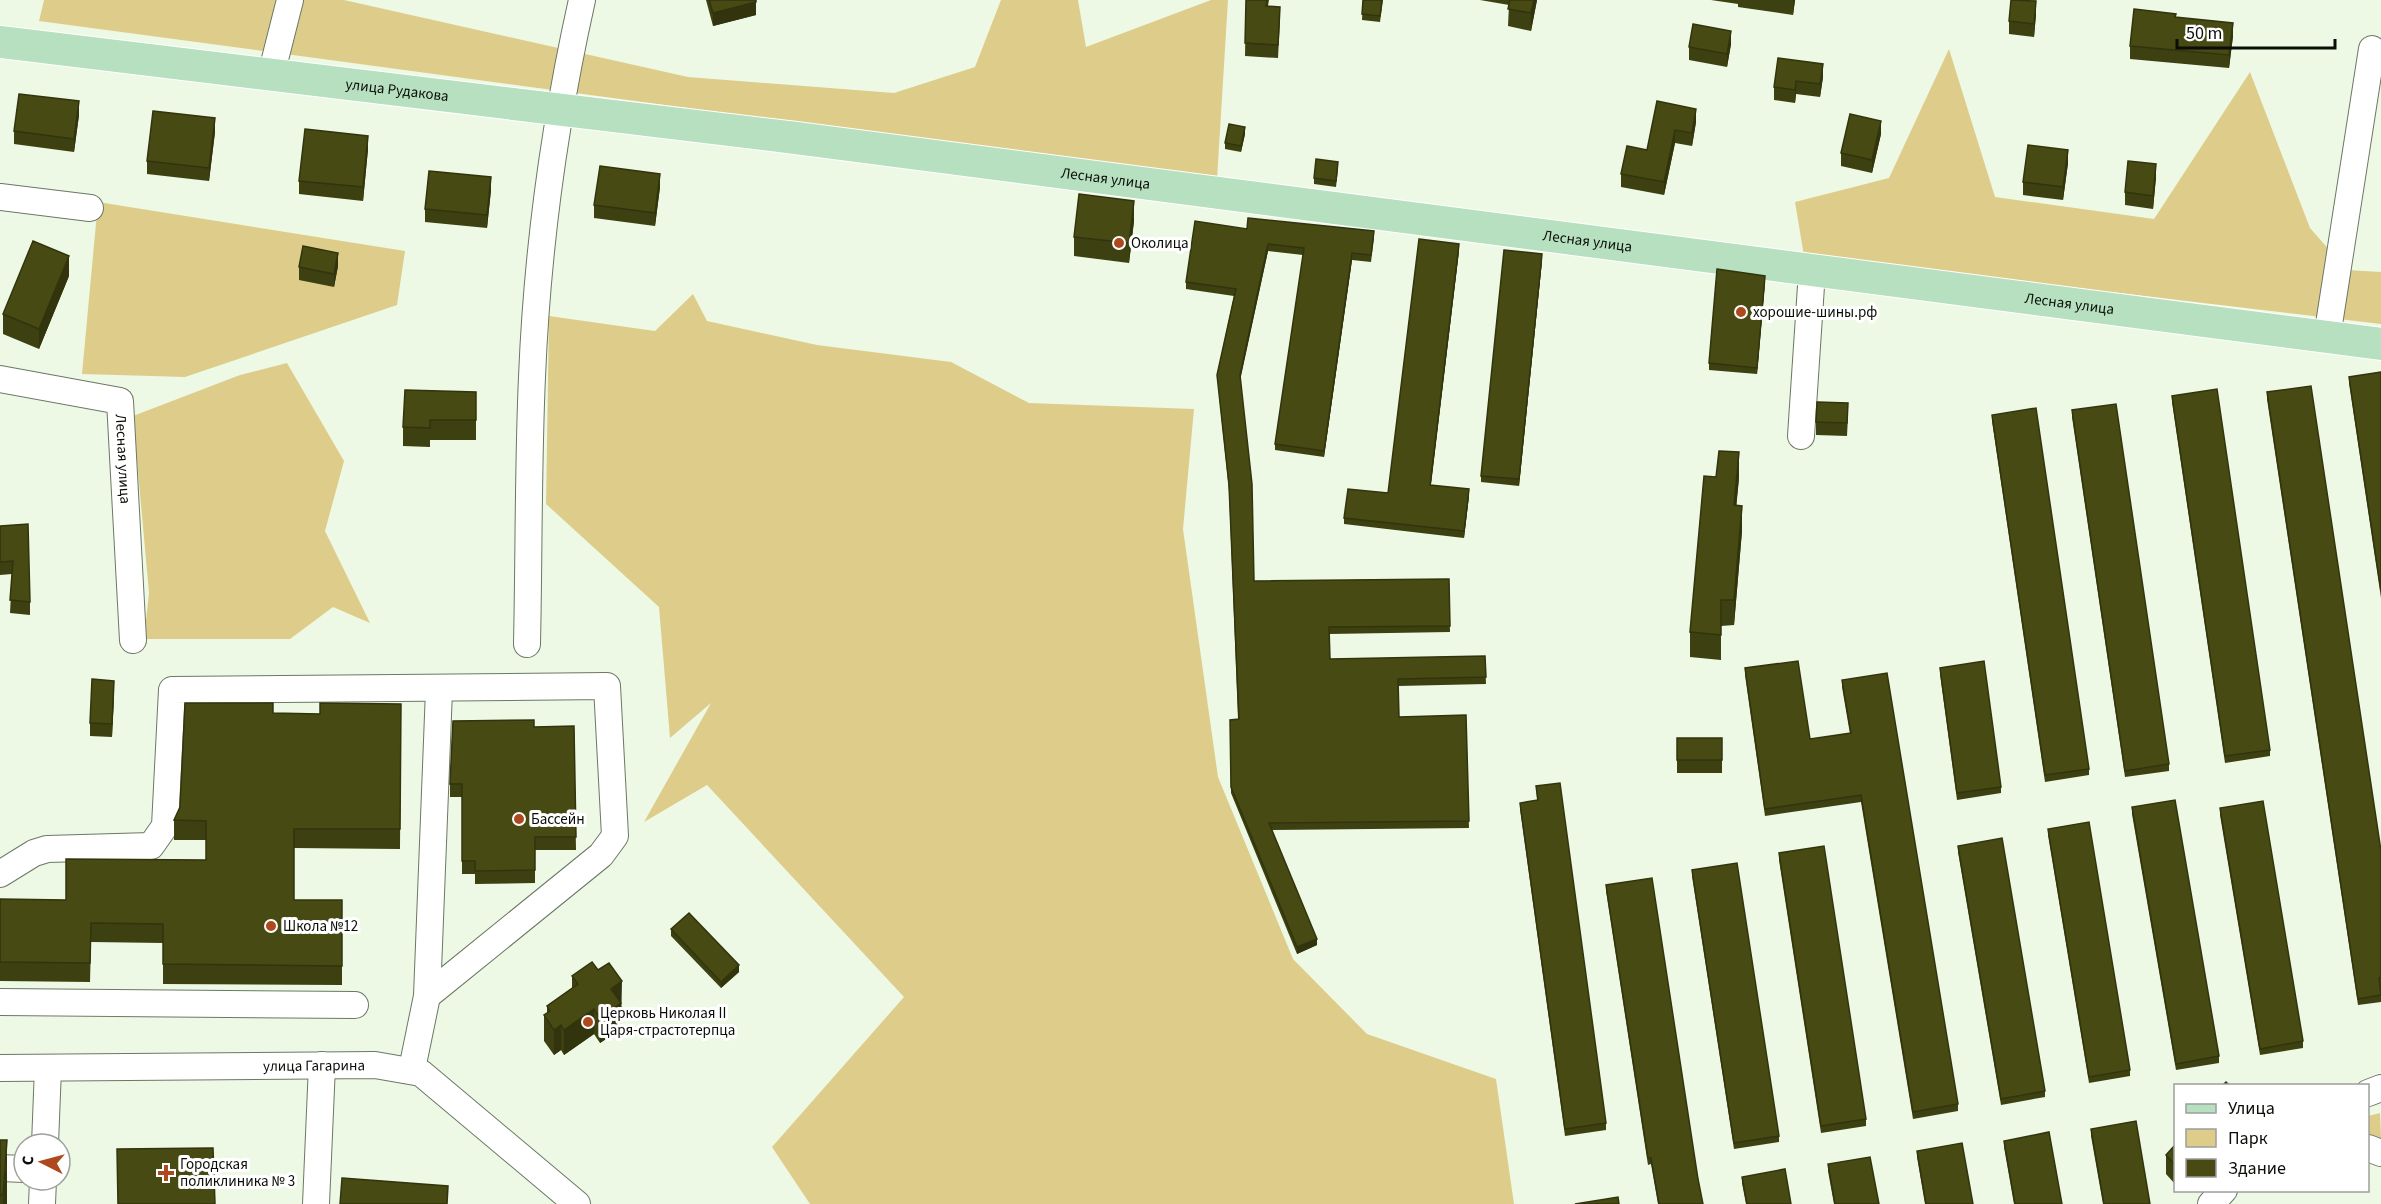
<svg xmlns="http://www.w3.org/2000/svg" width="2381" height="1204" viewBox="0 0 2381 1204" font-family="'Source Sans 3',sans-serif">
<rect width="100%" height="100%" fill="#edf9e4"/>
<path fill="#decd8a" d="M 44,0 L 344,0 L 688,77 L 894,93 L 975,67 L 1001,0 L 1078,0 L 1086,47 L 1211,0 L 1228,0 L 1217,179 L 39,21 Z
M 1949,49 L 1995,197 L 2154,219 L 2250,72 L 2310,228 L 2347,270 L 2381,272 L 2381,324 L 1804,256 L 1795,202 L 1889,178 Z
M 98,202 L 405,251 L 397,305 L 185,377 L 82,374 Z
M 693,294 L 707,321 L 817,345 L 951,362 L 1029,403 L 1194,409 L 1183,529 L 1218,777 L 1293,959 L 1367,1034 L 1496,1079 L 1514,1204 L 810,1204 L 772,1147 L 904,997 L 707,785 L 644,822 L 711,703 L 670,738 L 659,607 L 546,504 L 549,316 L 655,331 Z
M 287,363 L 344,461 L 325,531 L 370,623 L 333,607 L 290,639 L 144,639 L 149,593 L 133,416 L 240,375 Z
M 2380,1113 L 2381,1138 L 2372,1139 L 2368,1135 L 2368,1116 Z"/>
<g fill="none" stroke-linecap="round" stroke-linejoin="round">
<defs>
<g id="minor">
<path d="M 271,75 L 290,0"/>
<path d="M 0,197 L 90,208"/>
<path d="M 2327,337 L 2372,49"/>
<path id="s1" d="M 0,379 L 120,401 L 133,640"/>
<path d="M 1801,436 L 1812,271"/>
<path d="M 527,644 C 529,555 528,466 532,377 C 537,253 555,121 582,0"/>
<path d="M 0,874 L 34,853 L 47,849 L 151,846 L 165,826 L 172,690 L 607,686 L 615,836 L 601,855 L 427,996"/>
<path d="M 0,1002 L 355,1005"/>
<path id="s2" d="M 0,1068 L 375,1065 L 421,1073 L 577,1204"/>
<path d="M 412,1069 L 427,996 L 439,690"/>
<path d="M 2368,1093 L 2381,1088"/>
<path d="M 45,1144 L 48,1068"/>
<path d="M 2368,1148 L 2381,1153"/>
<path d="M 0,1168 L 24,1169"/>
<path d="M 42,1204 L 43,1180"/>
<path d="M 316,1204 L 322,1065"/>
<path d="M 2211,1204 L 2224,1190"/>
</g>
<g id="major">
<path id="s3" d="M 0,42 L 796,138 L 2381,344"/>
</g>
</defs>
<use href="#minor" stroke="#6c7764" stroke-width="28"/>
<use href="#major" stroke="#fff" stroke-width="34"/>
<use href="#minor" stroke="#fff" stroke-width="26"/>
<use href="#major" stroke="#b6e0bf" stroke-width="32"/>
</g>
<path fill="#3d4010" d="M 706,0 L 756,0 L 756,15 L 713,26 Z
M 1246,0 L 1269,0 L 1268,6 L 1280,20 L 1278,58 L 1245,56 Z
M 1363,0 L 1383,0 L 1380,22 L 1362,20 Z
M 1480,0 L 1537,0 L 1531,31 L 1508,26 L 1509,5 Z
M 1711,0 L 1795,0 L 1793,15 L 1738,7 L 1738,4 Z
M 2036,14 L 2034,37 L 2009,34 L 2009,21 Z
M 2176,17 L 2233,36 L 2229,68 L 2130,59 L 2130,46 Z
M 1731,44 L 1727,67 L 1689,60 L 1689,47 Z
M 1778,58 L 1823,77 L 1820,97 L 1796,94 L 1795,103 L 1774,100 L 1774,87 Z
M 1657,101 L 1696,122 L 1692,146 L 1675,143 L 1664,195 L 1621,187 L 1621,174 L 1647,150 Z
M 79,115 L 74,152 L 14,144 L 14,131 Z
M 215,132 L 209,181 L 147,174 L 147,161 Z
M 1245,134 L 1241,152 L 1225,149 L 1225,143 Z
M 1881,134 L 1872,173 L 1841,166 L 1841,153 Z
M 368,149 L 363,201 L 299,194 L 299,181 Z
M 2068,163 L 2063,200 L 2023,195 L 2023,182 Z
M 1338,169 L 1336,187 L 1314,184 L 1314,178 Z
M 2156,177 L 2153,209 L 2125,205 L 2125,192 Z
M 660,187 L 655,226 L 594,218 L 594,205 Z
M 491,190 L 487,228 L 425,222 L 425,209 Z
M 1134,221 L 1129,263 L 1074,256 L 1074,237 Z
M 1247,229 L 1374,238 L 1371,262 L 1352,260 L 1324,457 L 1275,450 L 1275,444 L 1303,255 L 1268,251 L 1240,379 L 1254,581 L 1449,579 L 1450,632 L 1329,634 L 1330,659 L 1485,656 L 1486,684 L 1398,686 L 1399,717 L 1466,715 L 1469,828 L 1272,830 L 1317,945 L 1297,954 L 1231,793 L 1230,720 L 1238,719 L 1229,491 L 1217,375 L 1234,296 L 1186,289 L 1186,282 Z
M 1459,251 L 1431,485 L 1469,496 L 1464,538 L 1344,524 L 1344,518 L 1388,493 Z
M 1542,261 L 1519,486 L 1481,482 L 1481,476 Z
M 338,266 L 334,287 L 299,280 L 299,267 Z
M 69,276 L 39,349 L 3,334 L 3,314 Z
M 1765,282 L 1757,374 L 1709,370 L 1709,363 Z
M 2381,372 L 2381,598 L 2349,383 L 2349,377 Z
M 476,392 L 476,440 L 430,440 L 430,447 L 403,446 L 403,427 Z
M 2267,392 L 2381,851 L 2381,1002 L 2358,1005 L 2267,399 Z
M 2172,396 L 2270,750 L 2270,756 L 2225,763 L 2172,402 Z
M 2072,410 L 2169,764 L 2169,771 L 2125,777 L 2072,417 Z
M 1992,415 L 2089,769 L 2089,775 L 2045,782 L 1992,421 Z
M 1848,416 L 1847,436 L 1816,435 L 1816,422 Z
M 1739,478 L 1736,506 L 1742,531 L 1734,625 L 1721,626 L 1721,660 L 1690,657 L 1690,632 Z
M 0,526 L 30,602 L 30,615 L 10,613 L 12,574 L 0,575 Z
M 1745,668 L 1810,739 L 1850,734 L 1842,687 L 1842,680 L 1958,1104 L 1958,1111 L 1913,1119 L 1861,802 L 1765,816 L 1745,675 Z
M 1940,668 L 2001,787 L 2001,793 L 1957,800 L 1940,674 Z
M 114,694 L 112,737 L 90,736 L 90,723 Z
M 401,704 L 400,849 L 294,848 L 294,900 L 342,900 L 342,985 L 163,984 L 163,943 L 91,942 L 90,982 L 0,981 L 0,899 L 66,900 L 206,860 L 206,840 L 174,840 L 174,820 L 273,713 L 320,714 Z
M 574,726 L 576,850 L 535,850 L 535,883 L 475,884 L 475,874 L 462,874 L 462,797 L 450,797 L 450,784 L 534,727 Z
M 1677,738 L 1722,738 L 1722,773 L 1677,773 Z
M 1536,786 L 1606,1123 L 1606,1130 L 1565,1136 L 1520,809 L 1520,803 L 1537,800 Z
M 2132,807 L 2219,1056 L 2219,1063 L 2176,1070 L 2132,814 Z
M 2220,808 L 2303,1041 L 2303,1048 L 2260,1055 L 2220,815 Z
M 2048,829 L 2130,1070 L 2130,1076 L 2089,1083 L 2048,835 Z
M 1958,846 L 2045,1091 L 2045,1097 L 2001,1105 L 1958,852 Z
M 1779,853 L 1866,1119 L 1866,1126 L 1821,1133 L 1779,860 Z
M 1692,870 L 1779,1136 L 1779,1142 L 1734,1149 L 1692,876 Z
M 1606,885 L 1703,1204 L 1658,1204 L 1651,1164 L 1648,1165 L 1606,891 Z
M 671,929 L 739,972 L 721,988 L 671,936 Z
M 572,976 L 622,1007 L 621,1008 L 621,1029 L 600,1043 L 594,1034 L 564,1055 L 561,1050 L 554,1055 L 544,1041 L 544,1015 L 547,1013 L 547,1006 L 572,988 Z
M 2091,1129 L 2150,1204 L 2103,1204 L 2091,1136 Z
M 0,1140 L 7,1204 L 0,1204 Z
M 2004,1141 L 2062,1204 L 2014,1204 L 2004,1147 Z
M 2175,1145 L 2175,1184 L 2166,1174 L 2166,1155 Z
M 1917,1151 L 1973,1204 L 1925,1204 L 1917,1157 Z
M 1828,1164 L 1879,1204 L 1834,1204 L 1828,1171 Z
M 1742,1177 L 1791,1204 L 1746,1204 L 1742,1183 Z"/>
<path fill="#32340d" d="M 1534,0 L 1537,0 L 1531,31 L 1531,13 Z
M 1793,0 L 1795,0 L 1793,15 Z
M 2036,1 L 2036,14 L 2034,37 L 2034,24 Z
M 756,2 L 756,15 L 713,26 L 713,13 Z
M 2233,23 L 2233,36 L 2229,68 L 2229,55 Z
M 1731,31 L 1731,44 L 1727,67 L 1727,54 Z
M 1823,64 L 1823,77 L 1820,97 L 1820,84 Z
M 1796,81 L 1796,94 L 1795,103 L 1795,90 Z
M 79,101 L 79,115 L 74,152 L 74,139 Z
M 1696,109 L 1696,122 L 1692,146 L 1692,133 Z
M 215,118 L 215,132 L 209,181 L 209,168 Z
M 1881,121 L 1881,134 L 1872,173 L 1872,160 Z
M 1245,127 L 1245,134 L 1241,152 L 1241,146 Z
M 1675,130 L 1675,143 L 1664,195 L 1664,182 Z
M 368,136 L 368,149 L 363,201 L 363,187 Z
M 2068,150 L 2068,163 L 2063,200 L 2063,187 Z
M 2156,164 L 2156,177 L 2153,209 L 2153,196 Z
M 660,174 L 660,187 L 655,226 L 655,213 Z
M 491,177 L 491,190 L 487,228 L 487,215 Z
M 1134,201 L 1134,221 L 1129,263 L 1129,243 Z
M 1268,244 L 1268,251 L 1240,381 L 1240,375 Z
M 1459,244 L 1459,251 L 1430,491 L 1430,485 Z
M 338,253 L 338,266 L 334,287 L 334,274 Z
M 1352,253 L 1352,260 L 1324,457 L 1324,451 Z
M 1542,254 L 1542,261 L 1519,486 L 1519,479 Z
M 69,256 L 69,276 L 39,349 L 39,329 Z
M 1765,276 L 1765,282 L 1757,374 L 1757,368 Z
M 1739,452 L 1739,478 L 1734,531 L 1734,505 Z
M 1469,489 L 1469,496 L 1464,538 L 1464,531 Z
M 1742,506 L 1742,531 L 1734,625 L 1734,600 Z
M 114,681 L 114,694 L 112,737 L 112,724 Z
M 1317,939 L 1317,945 L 1297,954 L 1297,947 Z
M 739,965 L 739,972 L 721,988 L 721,982 Z
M 622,981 L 621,1029 L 600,1043 L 600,1018 L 611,989 Z
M 594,1009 L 594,1034 L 564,1055 L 564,1030 Z
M 561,1025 L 561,1050 L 554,1055 L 554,1030 Z
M 7,1140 L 7,1204 L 3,1204 Z"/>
<path fill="#474b13" stroke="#32340d" stroke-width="1.5" d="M 709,0 L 756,0 L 756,2 L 713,13 Z
M 1246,0 L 1267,0 L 1266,6 L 1280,7 L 1278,45 L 1245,43 Z
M 1363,0 L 1382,0 L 1380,16 L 1362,14 Z
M 1510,0 L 1534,0 L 1531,13 L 1508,9 Z
M 2011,0 L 2036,1 L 2034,24 L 2009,21 Z
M 2134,9 L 2176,14 L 2175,17 L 2233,23 L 2229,55 L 2130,46 Z
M 1693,24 L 1731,31 L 1727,54 L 1689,47 Z
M 1778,58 L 1823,64 L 1820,84 L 1796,81 L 1795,90 L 1774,87 Z
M 19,94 L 79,101 L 74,139 L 14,131 Z
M 1657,101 L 1696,109 L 1692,133 L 1675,130 L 1664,182 L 1621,174 L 1627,146 L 1647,150 Z
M 153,111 L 215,118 L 209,168 L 147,161 Z
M 1850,114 L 1881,121 L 1872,160 L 1841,153 Z
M 1229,124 L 1245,127 L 1241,146 L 1225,143 Z
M 305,129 L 368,136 L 363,187 L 299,181 Z
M 2028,145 L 2068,150 L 2063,187 L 2023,182 Z
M 1316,159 L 1338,162 L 1336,181 L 1314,178 Z
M 2128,161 L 2156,164 L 2153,196 L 2125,192 Z
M 600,166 L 660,174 L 655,213 L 594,205 Z
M 429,171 L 491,177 L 487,215 L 425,209 Z
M 1079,194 L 1134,201 L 1129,243 L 1074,237 Z
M 1248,218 L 1374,231 L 1371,255 L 1352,253 L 1324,451 L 1275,444 L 1304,248 L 1268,244 L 1240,375 L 1252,484 L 1254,581 L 1449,579 L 1450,626 L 1329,627 L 1330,659 L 1485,656 L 1486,677 L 1398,679 L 1399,717 L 1466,715 L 1469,821 L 1269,823 L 1317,939 L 1297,947 L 1231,787 L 1230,720 L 1239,719 L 1229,485 L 1217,375 L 1236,289 L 1186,282 L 1195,221 L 1247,229 Z
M 1419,239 L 1459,244 L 1430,485 L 1469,489 L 1464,531 L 1344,518 L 1348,489 L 1388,493 Z
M 33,241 L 69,256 L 39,329 L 3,314 Z
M 303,246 L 338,253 L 334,274 L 299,267 Z
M 1504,250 L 1542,254 L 1519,479 L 1481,476 Z
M 1717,269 L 1765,276 L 1757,368 L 1709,363 Z
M 2381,372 L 2381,591 L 2349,377 Z
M 2311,386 L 2381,851 L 2381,977 L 2379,978 L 2381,995 L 2358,999 L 2267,392 Z
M 2217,389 L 2270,750 L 2225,756 L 2172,396 Z
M 405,390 L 476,392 L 476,420 L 430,420 L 430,428 L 403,427 Z
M 1817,402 L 1848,403 L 1847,423 L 1816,422 Z
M 2116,404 L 2169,764 L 2125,771 L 2072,410 Z
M 2036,408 L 2089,769 L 2045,775 L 1992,415 Z
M 1719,451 L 1739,452 L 1734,505 L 1742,506 L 1734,600 L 1721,600 L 1721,635 L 1690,632 L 1704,476 L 1716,477 Z
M 28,524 L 30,602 L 10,600 L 13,561 L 0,562 L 0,526 Z
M 1798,661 L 1810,739 L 1851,733 L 1842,680 L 1887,673 L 1958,1104 L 1913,1112 L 1861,795 L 1765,809 L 1745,668 Z
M 1984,661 L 2001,787 L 1957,793 L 1940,668 Z
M 92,679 L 114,681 L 112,724 L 90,723 Z
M 185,703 L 273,703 L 273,713 L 320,714 L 320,703 L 401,704 L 400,829 L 294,829 L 294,900 L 342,900 L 342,966 L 163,964 L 163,924 L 91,923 L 90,963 L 0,962 L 0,899 L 66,900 L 66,859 L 206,860 L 206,821 L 174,820 L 180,807 Z
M 534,720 L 534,727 L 574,726 L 576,837 L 535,837 L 535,870 L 475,871 L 475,861 L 462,861 L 462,784 L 450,784 L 453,721 Z
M 1677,738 L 1722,738 L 1722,760 L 1677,760 Z
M 1560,783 L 1606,1123 L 1565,1129 L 1520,803 L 1538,800 L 1536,786 Z
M 2175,800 L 2219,1056 L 2176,1064 L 2132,807 Z
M 2263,801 L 2303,1041 L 2260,1049 L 2220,808 Z
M 2089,822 L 2130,1070 L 2089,1077 L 2048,829 Z
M 2002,838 L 2045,1091 L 2001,1099 L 1958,846 Z
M 1824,846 L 1866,1119 L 1821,1126 L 1779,853 Z
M 1737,863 L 1779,1136 L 1734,1143 L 1692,870 Z
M 1652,878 L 1698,1179 L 1703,1204 L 1659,1204 L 1651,1158 L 1648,1158 L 1606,885 Z
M 689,913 L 739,965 L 721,982 L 671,929 Z
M 592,962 L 598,970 L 609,963 L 622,981 L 611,989 L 621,1003 L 600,1018 L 594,1009 L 564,1030 L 561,1025 L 554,1030 L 544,1015 L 550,1011 L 547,1006 L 578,984 L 572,976 Z
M 2226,1082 L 2230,1086 L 2222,1086 Z
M 2136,1121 L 2150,1204 L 2104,1204 L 2091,1129 Z
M 2049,1132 L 2062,1204 L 2015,1204 L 2004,1141 Z
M 0,1140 L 7,1140 L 3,1195 L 0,1195 Z
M 1962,1143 L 1973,1204 L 1926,1204 L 1917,1151 Z
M 2175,1145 L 2175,1165 L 2166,1155 Z
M 213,1148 L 215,1204 L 118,1204 L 117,1149 Z
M 1870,1157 L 1879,1204 L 1835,1204 L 1828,1164 Z
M 1785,1169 L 1791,1204 L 1747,1204 L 1742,1177 Z
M 342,1178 L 448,1186 L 447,1204 L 340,1204 Z
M 1618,1197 L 1619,1204 L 1575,1204 Z"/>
<g fill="#ae481d" stroke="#fff" stroke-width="2">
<circle cx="1119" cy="243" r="6"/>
<circle cx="1741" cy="312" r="6"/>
<circle cx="519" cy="819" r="6"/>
<circle cx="271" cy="926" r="6"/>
<circle cx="588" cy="1022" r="6"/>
<path d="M163 1164h6v6h6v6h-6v6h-6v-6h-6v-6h6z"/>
</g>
<g text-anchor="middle" stroke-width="6" stroke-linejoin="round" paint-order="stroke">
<g font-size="15" fill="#0a0e07" stroke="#fff">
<text dy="5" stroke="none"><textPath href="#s3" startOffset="400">улица Рудакова</textPath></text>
<text dy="5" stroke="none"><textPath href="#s3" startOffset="1114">Лесная улица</textPath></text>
<text dy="5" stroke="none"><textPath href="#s3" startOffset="1600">Лесная улица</textPath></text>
<text dy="5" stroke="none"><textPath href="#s3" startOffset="2086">Лесная улица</textPath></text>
<text dy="5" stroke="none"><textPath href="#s1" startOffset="180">Лесная улица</textPath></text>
<text dy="5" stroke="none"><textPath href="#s2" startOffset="314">улица Гагарина</textPath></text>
</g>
<g font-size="15" fill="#0a0e07" stroke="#fff" text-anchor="start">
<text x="1131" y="248">Околица</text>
<text x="1753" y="317">хорошие-шины.рф</text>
<text x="531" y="824">Бассейн</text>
<text x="283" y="931">Школа №12</text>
<text x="600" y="1018">Церковь Николая II<tspan x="600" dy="17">Царя-страстотерпца</tspan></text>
<text x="180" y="1169">Городская<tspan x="180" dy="17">поликлиника № 3</tspan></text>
</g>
</g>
<rect x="2174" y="1084" width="195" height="108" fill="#ffffff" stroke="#9d9f9c" stroke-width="1.5"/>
<rect x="2186" y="1104" width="30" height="9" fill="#b6e0bf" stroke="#9d9f9c" stroke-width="1.5"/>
<text x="2228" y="1114" font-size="18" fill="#0a0e07">Улица</text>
<rect x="2186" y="1129" width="30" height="18" fill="#decd8a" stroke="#9d9f9c" stroke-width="1.5"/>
<text x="2228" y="1144" font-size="18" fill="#0a0e07">Парк</text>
<rect x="2186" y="1159" width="30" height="18" fill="#474b13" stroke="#9d9f9c" stroke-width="1.5"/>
<text x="2228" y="1174" font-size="18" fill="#0a0e07">Здание</text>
<g transform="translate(42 1162) rotate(276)"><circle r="28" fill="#ffffff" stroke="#9d9f9c" stroke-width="1.5"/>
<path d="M0-4.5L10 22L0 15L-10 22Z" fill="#ae481d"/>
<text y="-9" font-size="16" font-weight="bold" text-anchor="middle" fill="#0a0e07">С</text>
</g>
<path d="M2177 39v9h158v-9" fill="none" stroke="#0a0e07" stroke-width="3"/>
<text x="2186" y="39" font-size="18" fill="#0a0e07" stroke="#ffffff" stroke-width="4.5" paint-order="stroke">50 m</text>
</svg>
